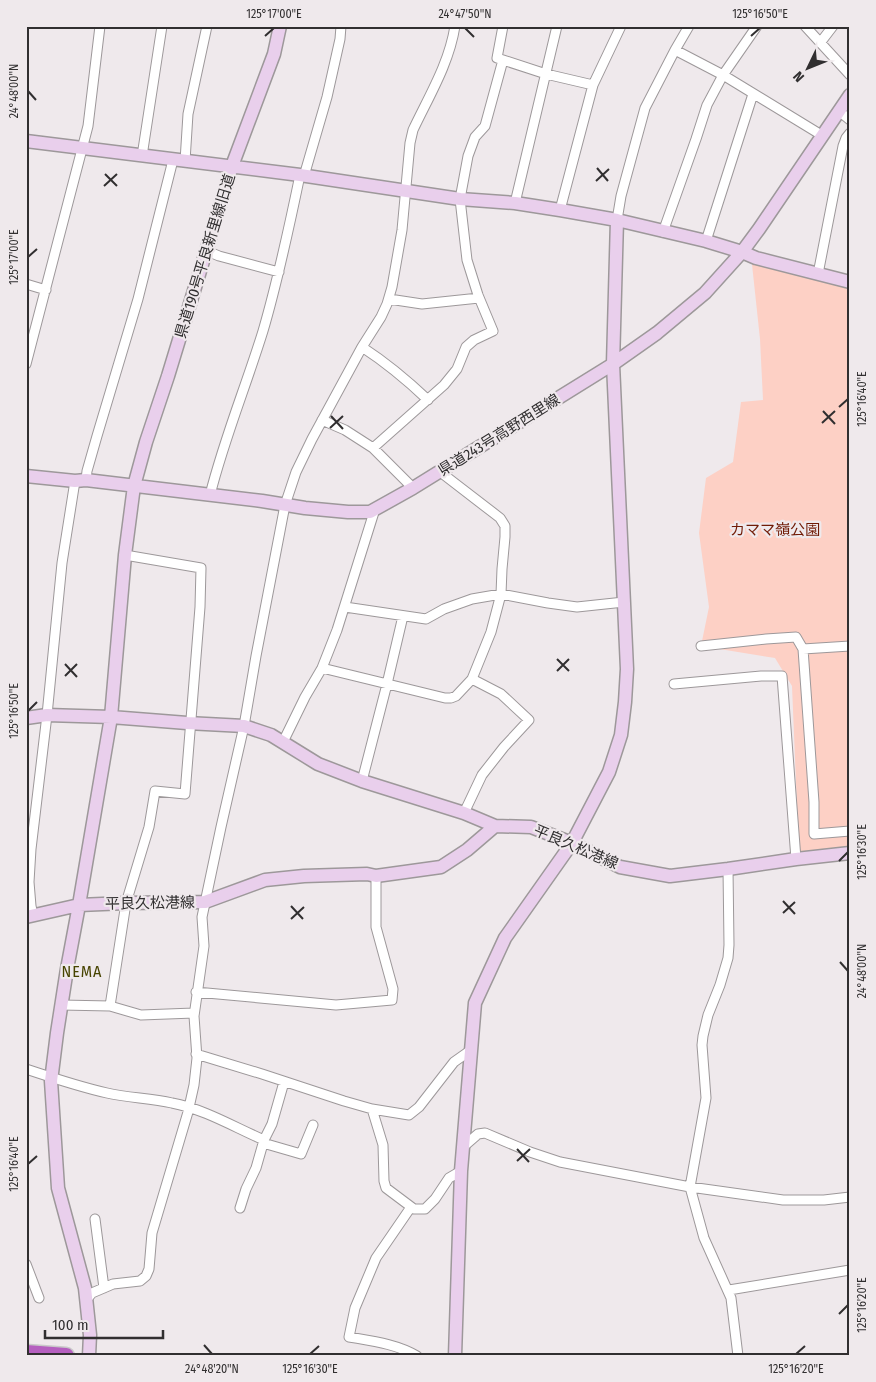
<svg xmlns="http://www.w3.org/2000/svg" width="876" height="1382" viewBox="0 0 876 1382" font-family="'Fira Sans Condensed','Noto Sans JP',sans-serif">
<rect width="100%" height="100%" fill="#efe9ec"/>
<path fill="#fdd0c5" d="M 751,255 L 850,278 L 850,852 L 799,854 L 792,686 L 775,658 L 701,646 L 709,607 L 699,533 L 706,478 L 733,462 L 741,402 L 763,400 L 760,339 Z"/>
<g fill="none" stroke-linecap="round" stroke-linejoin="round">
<defs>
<path id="street" d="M 503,26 L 497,58 L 546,74 L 593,85
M 805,26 L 850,75
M 820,43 L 833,26
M 675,50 L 723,75 L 823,136
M 839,111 L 850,120
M 142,156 L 162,26
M 185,161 L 188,114 L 207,26
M 304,176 L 327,97 L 340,39 L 341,26
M 515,203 L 557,26
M 560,210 L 593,85 L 621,26
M 617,220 L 621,196 L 645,108 L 675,50 L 689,26
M 663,232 L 696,139 L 707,105 L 723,75 L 757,26
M 706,241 L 753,94
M 207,251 L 219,256 L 279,272
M 818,274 L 843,146 L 846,138 L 850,133
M 26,284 L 46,290
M 389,299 L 422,304 L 479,298
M 362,347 C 385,362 407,380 428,400
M 26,364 L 88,126 L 100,26
M 322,420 L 345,430 L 373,448 L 413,488
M 373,448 L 444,385 L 457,369 L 466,347 L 474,340 L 493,331 L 478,295 L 467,260 L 460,199 L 468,156 L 475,137 L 485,126 L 503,60
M 86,480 L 87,471 L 97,436 L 138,299 L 173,160
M 210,495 C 224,439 246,386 263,331 C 278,280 289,228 300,175
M 345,607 L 426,619 L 444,609 L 472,599 L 501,594 L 548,603 L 577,607 L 624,602
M 701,646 L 766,639 L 796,637 L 803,649 L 850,646
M 803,649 L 814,802 L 814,834 L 850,831
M 322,668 L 445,698 L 451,698 L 456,696 L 472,679 L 491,632 L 501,594 L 502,569 L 505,537 L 505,526 L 500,518 L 439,471
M 674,684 L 761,676 L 782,676 L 796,859
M 283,742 L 305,697 L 322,668 L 337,630 L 375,509
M 362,781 L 387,684 L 403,616
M 464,813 L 482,775 L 504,747 L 529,720 L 501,694 L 472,679
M 728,869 L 729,945 L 728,958 L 720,985 L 708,1015 L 703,1036 L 702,1045 L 706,1098 L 690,1187 L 704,1238 L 731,1298 L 738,1356
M 33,915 L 31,906 L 29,882 L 31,849 L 47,715 L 62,563 L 75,481
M 196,992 L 336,1005 L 392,1000 L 393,989 L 376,927 L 376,876
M 61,1005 L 110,1006 L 141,1015 L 194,1013
M 110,1006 L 126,903 L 149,827 L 155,791 L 185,794 L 200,607 L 201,568 L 125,555
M 196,1054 L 262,1074 L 344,1101 L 372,1109 L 383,1145 L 384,1181 L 386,1188 L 414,1209 L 425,1209 L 435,1199 L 449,1178 L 461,1171
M 26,1069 C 53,1078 80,1087 107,1093 C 128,1098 150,1098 172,1103 C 204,1109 234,1127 264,1140 L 272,1124 L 284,1082
M 372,1109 L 409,1115 L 419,1107 L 454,1062 L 471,1050
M 263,1143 L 301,1154 L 313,1125
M 463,1147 L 478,1134 L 485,1133 L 530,1152 L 560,1162 L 690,1187 L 783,1200 L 824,1200 L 850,1197
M 411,1207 L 376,1258 L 355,1308 L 349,1337 C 372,1341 397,1344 417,1356
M 240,1208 L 246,1189 L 256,1168 L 264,1140
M 95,1219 L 104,1288
M 26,1264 L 39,1298
M 729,1290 L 850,1270
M 87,1299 L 92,1293 L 113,1284 L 140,1281 L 146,1276 L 149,1269 L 152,1233 L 188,1112 L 194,1085 L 197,1058 L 194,1016 L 204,946 L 202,917 L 221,827 L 244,726 L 256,656 L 285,505 L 296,472 L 312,439 L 362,347 L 381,317 L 387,304 L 392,287 L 402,230 L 410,143 L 413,130 C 429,96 449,64 455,26"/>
<path id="secondary" d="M 26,141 L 300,175 L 460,199 L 515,203 L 560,210 L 617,220 L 706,241 L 742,252 L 756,258 L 850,282
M 26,476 L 75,481 L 86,480 L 262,501 L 305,508 L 348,512 L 370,512 L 413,488 L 613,364 L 657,333 L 705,293 L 742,252 L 759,229 L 850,95
M 26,718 L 47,715 L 111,717 L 187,723 L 244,726 L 271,735 L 318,764 L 362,781 L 464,813 L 495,826
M 26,917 L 79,905 L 126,903 L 205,902 L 265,880 L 304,876 L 367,874 L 376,876 L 441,867 L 467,850 L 495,826 L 531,827 L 572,843 L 620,867 L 670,876 L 728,869 L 796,859 L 850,853
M 89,1356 L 90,1335 L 85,1288 L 58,1188 L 51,1081 L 57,1033 L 67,969 L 79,905 L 111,717 L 125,555 L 134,486 L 146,442 L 168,376 L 232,166 L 274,54 L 280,26
M 455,1356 L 461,1171 L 475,1003 L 505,938 L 572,843 L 609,772 L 621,735 L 625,702 L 627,669 L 613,364 L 617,220"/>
<path id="highway" d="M 26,1353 L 66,1356"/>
</defs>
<use href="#street" stroke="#9d989a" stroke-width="11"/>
<use href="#secondary" stroke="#9d989a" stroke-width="15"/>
<use href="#highway" stroke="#c9c9c9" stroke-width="19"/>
<use href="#street" stroke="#fff" stroke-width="9"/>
<use href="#secondary" stroke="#e9cfec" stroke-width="12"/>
<use href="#highway" stroke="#b55fbf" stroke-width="16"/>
</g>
<path fill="none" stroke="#312f30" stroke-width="2" d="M 465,28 L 474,37M 265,36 L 274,28M 751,36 L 760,28M 28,91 L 36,100M 597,168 L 608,181M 105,174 L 117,186M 596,181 L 609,169M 104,186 L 117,174M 28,257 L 37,249M 839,407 L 848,399M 823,411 L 835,424M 331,416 L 343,429M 822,423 L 835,411M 330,428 L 343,416M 557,659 L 569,671M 65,664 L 77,677M 557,671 L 569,659M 65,676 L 77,664M 28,711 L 37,702M 839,861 L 848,852M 783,901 L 795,914M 291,906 L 303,919M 783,913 L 795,902M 291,919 L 304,907M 840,962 L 848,971M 517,1149 L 529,1162M 517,1161 L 530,1149M 28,1164 L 37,1156M 839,1314 L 848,1305M 204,1345 L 212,1354M 310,1354 L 319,1346M 796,1354 L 805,1346"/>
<g text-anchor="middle" stroke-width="4.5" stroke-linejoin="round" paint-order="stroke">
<g font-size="15" fill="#312f30" stroke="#efe9ec">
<text transform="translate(205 256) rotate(-73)" y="5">県道190号平良新里線旧道</text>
<text transform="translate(499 435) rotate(-32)" y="5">県道243号高野西里線</text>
<text transform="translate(576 847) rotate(23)" y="5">平良久松港線</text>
<text transform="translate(150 903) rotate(-1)" y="5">平良久松港線</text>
</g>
<g font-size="15" fill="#711b06" stroke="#efe9ec">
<text x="775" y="535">カママ嶺公園</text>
</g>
<g font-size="16" letter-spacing="1" fill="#474300" stroke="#efe9ec">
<text x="82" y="977">NEMA</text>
</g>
</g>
<rect width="876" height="1382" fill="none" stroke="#efe9ec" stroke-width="55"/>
<g transform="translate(808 68) rotate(227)" stroke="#efe9ec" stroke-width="4" paint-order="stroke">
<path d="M0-4L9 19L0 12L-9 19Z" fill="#312f30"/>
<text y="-8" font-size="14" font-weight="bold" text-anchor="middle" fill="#312f30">N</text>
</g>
<path d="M45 1330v8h118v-8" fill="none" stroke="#312f30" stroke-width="2.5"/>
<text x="52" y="1330" font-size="15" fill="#312f30" stroke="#efe9ec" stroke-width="4" paint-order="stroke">100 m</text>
<rect x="28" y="28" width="820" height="1326" fill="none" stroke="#312f30" stroke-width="2"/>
<g font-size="12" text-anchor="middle" fill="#312f30">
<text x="274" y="18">125°17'00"E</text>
<text x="465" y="18">24°47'50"N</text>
<text x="760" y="18">125°16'50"E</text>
<text transform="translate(14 91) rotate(-90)" y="4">24°48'00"N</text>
<text transform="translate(14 257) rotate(-90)" y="4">125°17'00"E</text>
<text transform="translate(862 399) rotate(-90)" y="4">125°16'40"E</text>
<text transform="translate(14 711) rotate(-90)" y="4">125°16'50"E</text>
<text transform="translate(862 852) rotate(-90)" y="4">125°16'30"E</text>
<text transform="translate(862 971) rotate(-90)" y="4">24°48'00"N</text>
<text transform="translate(14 1164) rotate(-90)" y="4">125°16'40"E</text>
<text transform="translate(862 1305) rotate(-90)" y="4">125°16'20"E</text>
<text x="212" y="1373">24°48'20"N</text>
<text x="310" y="1373">125°16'30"E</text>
<text x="796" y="1373">125°16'20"E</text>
</g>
</svg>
